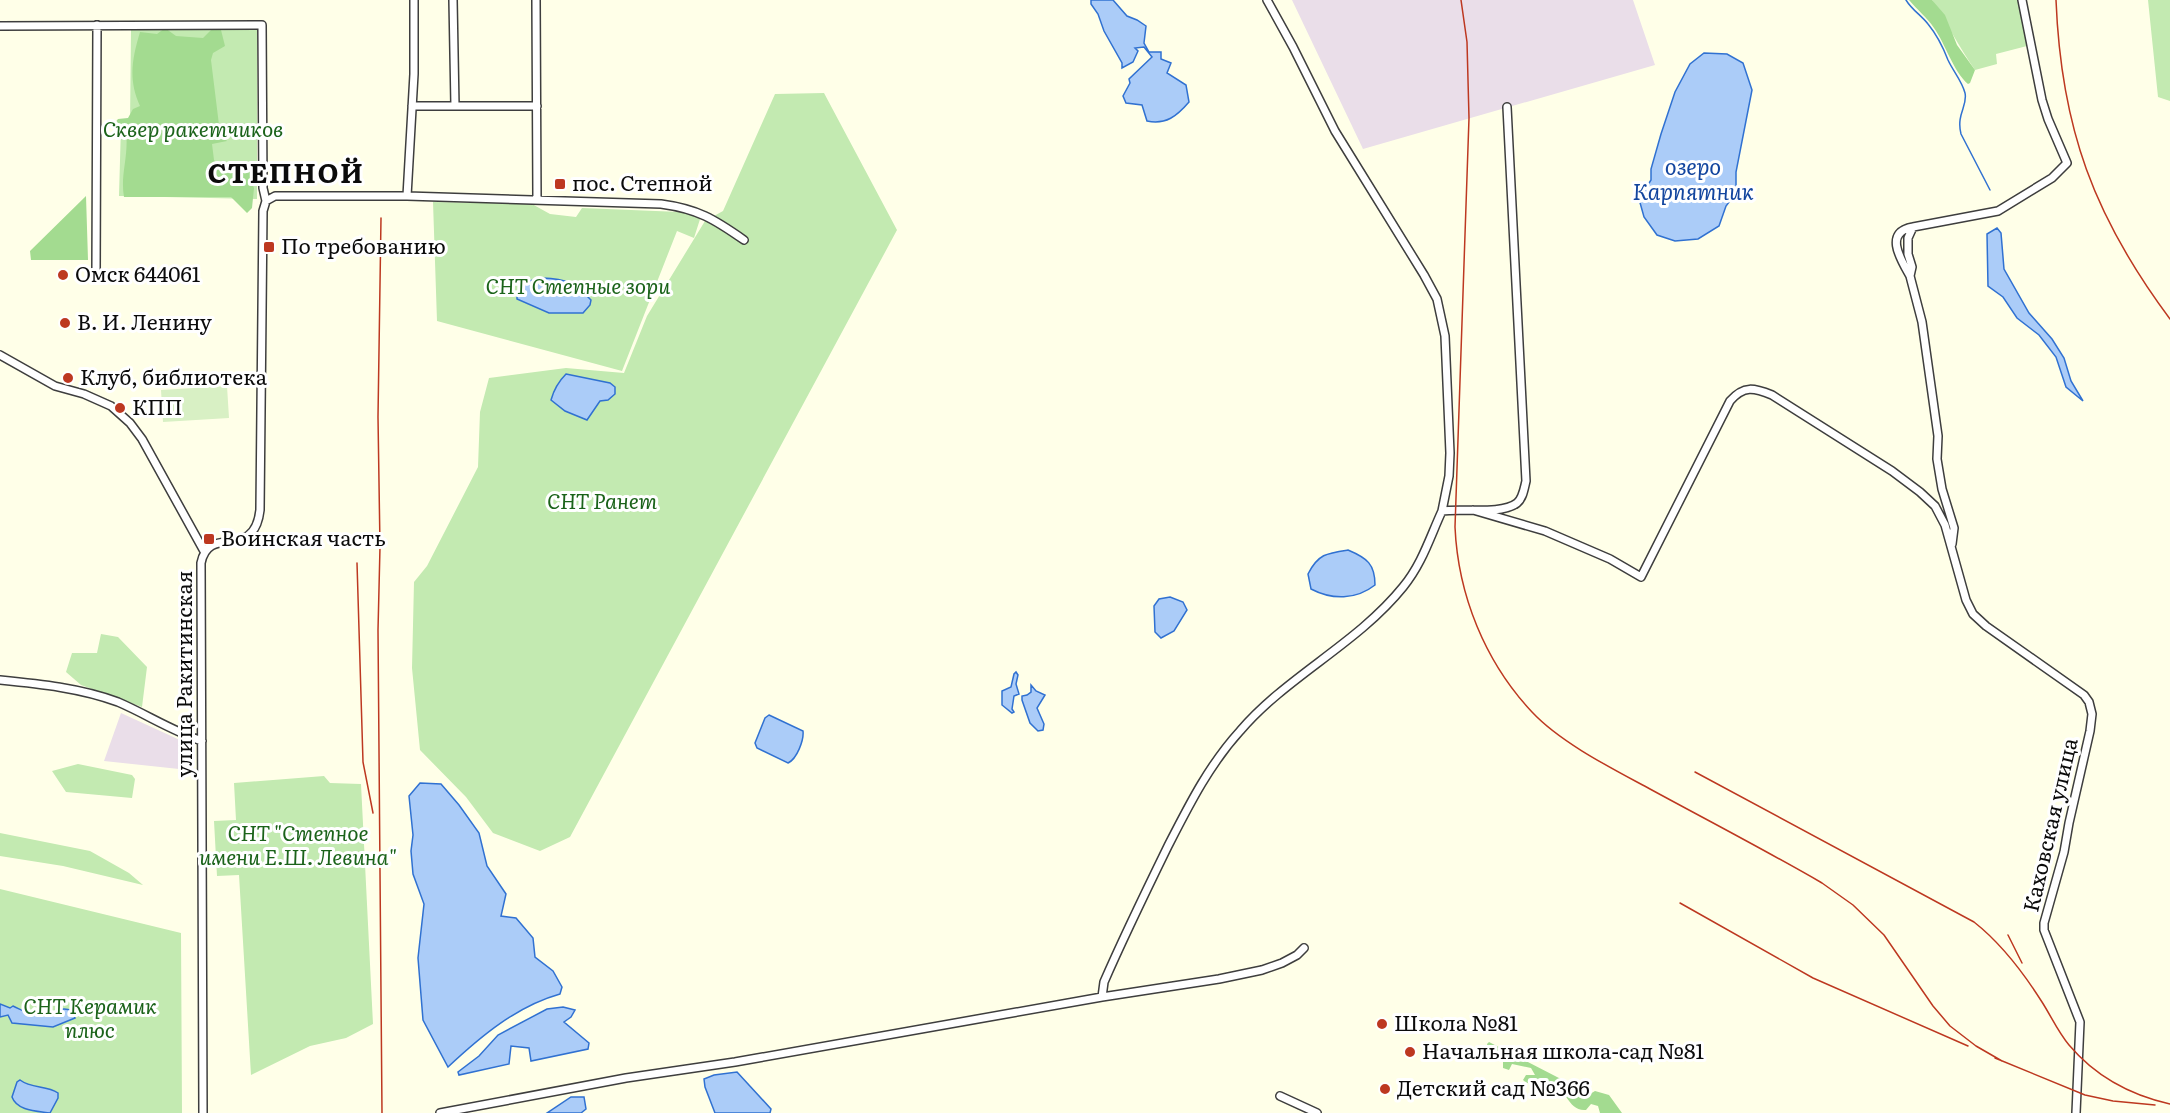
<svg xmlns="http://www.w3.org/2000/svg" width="2170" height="1113" viewBox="0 0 2170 1113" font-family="Literata,serif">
<rect width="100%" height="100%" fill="#ffffe8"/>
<path fill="#eadee9" d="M 1292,0 L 1633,0 L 1655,65 L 1363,149 Z
M 121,713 L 182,741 L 179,769 L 104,761 Z"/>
<path fill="#c3eab1" d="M 1932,0 L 2019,0 L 2027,46 L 1996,54 L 1997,64 L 1975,70 C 1959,47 1947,23 1932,0 Z
M 2148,0 L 2170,0 L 2170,101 L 2158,97 Z
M 257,29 L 257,199 L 119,196 L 121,125 L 130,125 L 131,30 Z
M 824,93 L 897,230 L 570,837 L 540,851 L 493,833 L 466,797 L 420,750 L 412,668 L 414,582 L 427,566 L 478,467 L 480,412 L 489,378 L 566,368 L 624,373 L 647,316 L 705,221 L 723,211 L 775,94 Z
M 433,202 L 532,204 L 550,214 L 576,217 L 582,208 L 680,212 L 701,216 L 694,238 L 677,231 L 622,371 L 437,321 Z
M 101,634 L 118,637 L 147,667 L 142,707 L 81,685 L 66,672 L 72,653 L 97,653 Z
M 78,764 L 132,775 L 135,779 L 132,798 L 66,792 L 52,771 Z
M 324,776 L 330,783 L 361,784 L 373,1024 L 346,1038 L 310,1046 L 251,1075 L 239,875 L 217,876 L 214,821 L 236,820 L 234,783 Z
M 0,833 L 90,851 L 129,873 L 143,885 L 63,866 L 0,856 Z
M 0,889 L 181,933 L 182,1113 L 0,1113 Z"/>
<path fill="#a3db90" d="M 1909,0 L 1932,0 L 1945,15 L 1957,45 L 1975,70 L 1970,83 L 1968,84 C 1953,71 1946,45 1934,28 C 1927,17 1917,10 1909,0 Z
M 165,28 L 176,36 L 203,38 L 212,29 L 221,30 L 225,46 L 213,53 L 211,60 L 220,133 L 227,141 L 212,144 L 214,160 L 218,165 L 248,168 L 253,173 L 250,179 L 254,188 L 252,208 L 247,213 L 231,197 L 124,197 C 120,175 129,156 126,132 L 114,124 L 118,119 L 128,118 L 133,109 L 140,106 C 128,80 132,59 140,32 L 157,34 Z
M 86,196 L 88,260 L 31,260 L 30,251 Z
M 1489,1042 L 1590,1094 L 1595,1091 L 1609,1095 L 1622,1113 L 1600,1113 L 1598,1106 L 1591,1104 L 1586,1110 C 1566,1112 1566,1081 1546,1086 L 1541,1083 C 1535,1086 1529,1085 1523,1080 L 1526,1075 L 1535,1075 L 1531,1068 L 1512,1064 L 1509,1070 L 1503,1068 L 1503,1060 L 1498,1058 L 1496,1053 L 1488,1049 L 1487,1044 Z"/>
<path fill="#d8f0c4" d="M 227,386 L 229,418 L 163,422 L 161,390 Z"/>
<path fill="#abccf8" stroke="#3071d1" stroke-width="1.5" d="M 1091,0 L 1113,0 L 1127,16 L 1137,20 L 1146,26 L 1144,43 L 1149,52 L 1161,52 L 1161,59 L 1171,63 L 1167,73 L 1186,85 L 1189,102 C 1177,116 1166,125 1147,121 L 1142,105 L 1126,103 L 1123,96 L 1130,83 L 1129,79 L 1152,57 L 1144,47 L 1135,48 L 1138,51 L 1133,62 L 1122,68 L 1122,63 L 1104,31 L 1098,14 L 1091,4 Z
M 1704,53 L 1727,54 L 1743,63 L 1752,90 L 1736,172 L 1736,193 L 1726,206 L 1719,226 L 1698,239 L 1675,241 L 1657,235 L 1644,217 L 1639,199 L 1651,180 L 1651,169 L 1661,134 L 1675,92 L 1690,64 Z
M 1997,228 L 2001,233 L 2004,269 L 2029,313 L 2052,339 L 2064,358 L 2071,381 L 2083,401 L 2066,387 L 2056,357 L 2039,335 L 2017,318 L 2003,297 L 1988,286 L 1987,234 Z
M 542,278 C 567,279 574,282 591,300 L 590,305 L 583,313 L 549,313 L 517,299 L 517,294 L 525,282 Z
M 566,374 L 610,383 L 615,387 L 615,394 L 608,400 L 600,401 L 587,420 L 565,411 L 551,400 C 554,389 559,381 566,374 Z
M 1348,550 C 1367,558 1375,564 1375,585 C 1356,600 1332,600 1311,589 L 1308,574 C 1318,554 1327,553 1348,550 Z
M 1170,597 L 1183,602 L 1187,610 L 1174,631 L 1161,638 L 1155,632 L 1154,606 L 1159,599 Z
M 1016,672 L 1018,675 L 1016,684 L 1019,694 L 1014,696 L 1012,709 L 1014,712 L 1012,713 L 1002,705 L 1002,691 L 1011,687 L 1014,674 Z
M 1031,685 L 1036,691 L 1045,695 L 1037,708 L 1044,724 L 1043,730 L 1038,731 L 1030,723 L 1022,700 L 1022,696 L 1027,695 L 1031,692 Z
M 769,715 L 803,731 C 804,740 797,759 788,763 L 757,748 L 755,743 L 765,718 Z
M 420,783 L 441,784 L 459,805 L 479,833 L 487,866 L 506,894 L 501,916 L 516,918 L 533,938 L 535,957 L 553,971 L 562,987 L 560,994 C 517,1006 481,1036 448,1067 L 423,1020 L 418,958 L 424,904 L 413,874 L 411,851 L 413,835 L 409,796 Z
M 0,1004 L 10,1008 L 13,1006 C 22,1010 33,1017 43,1016 C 54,1015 59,1005 72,1011 L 75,1018 L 53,1027 L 12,1023 L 8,1015 L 0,1017 Z
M 563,1007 L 575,1010 L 571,1017 L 564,1022 L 589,1043 L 588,1049 L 531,1061 L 529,1048 L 511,1046 L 509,1064 L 459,1075 L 458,1072 L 479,1056 L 498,1035 L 547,1009 Z
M 737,1072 L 771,1109 L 770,1113 L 715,1113 L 705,1087 L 704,1079 L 714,1075 Z
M 20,1080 C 32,1089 46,1085 58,1093 L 58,1098 L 50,1113 C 37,1111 17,1111 12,1097 L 17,1082 Z
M 571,1097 L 584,1097 L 586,1109 L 581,1113 L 547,1113 Z"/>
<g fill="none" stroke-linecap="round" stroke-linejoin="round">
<path stroke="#3071d1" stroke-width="1.5" d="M 1906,0 C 1912,10 1921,15 1928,24 C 1937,35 1943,47 1948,60 C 1953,71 1962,81 1965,93 C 1968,106 1956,114 1961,134 L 1990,190"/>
<defs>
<path id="minor" d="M 453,0 L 455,106
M 536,0 L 537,199
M 1267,0 L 1293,47 L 1335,131 L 1424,275 L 1437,299 L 1445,336 L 1450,453 L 1449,476 L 1442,511
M 0,26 L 262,25 L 263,188 L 266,201 L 263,211 L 260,510 C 254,562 209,523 201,563 L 203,1113
M 412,106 L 537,106
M 407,196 L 414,74 L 414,0
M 266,201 L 275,196 L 407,196 L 661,204 C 698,209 714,219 744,240
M 96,274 L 97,25
M 1910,276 C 1901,260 1883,232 1913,227
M 0,355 L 55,386 L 84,394 L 111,406 L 130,423 L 142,439 L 204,551
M 1473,510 L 1545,531 L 1610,559 L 1641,577 L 1730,401 C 1744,385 1754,388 1772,395 L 1892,471 L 1920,492 L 1935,506 L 1945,525 L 1966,600 L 1973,614 L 1986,626 L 2084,695 L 2089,702 L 2092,714 L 2090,731 L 2069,823 L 2064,852 L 2044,923 L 2044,930 L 2080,1022 L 2076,1113
M 1952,544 L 1954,528 L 1942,489 L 1937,459 L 1938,436 L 1922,322 L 1910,276 L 1912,267 L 1908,254 L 1908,238 L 1913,227 L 1998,211 L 2052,178 L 2067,163 L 2048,119 L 2042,100 L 2022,0
M 0,680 C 40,684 80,688 118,702 C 146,714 172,731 202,741
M 1102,997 L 1104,982 C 1124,936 1146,891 1168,846 C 1189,805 1209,765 1240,731 C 1287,676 1357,644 1403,587 C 1422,564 1430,537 1442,511 C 1461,508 1502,515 1517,503 C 1523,498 1524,489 1526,481 L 1507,107
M 1280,1096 L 1317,1113
M 440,1113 L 626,1078 L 735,1062 L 1102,997 L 1219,979 L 1262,970 L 1282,963 L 1297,955 L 1304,948"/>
</defs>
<use href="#minor" stroke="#3e3e3e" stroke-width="10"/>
<use href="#minor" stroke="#fff" stroke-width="7"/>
<path stroke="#bd3820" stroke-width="1.5" d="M 1461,0 L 1467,42 L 1469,118 L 1455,527 C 1458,595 1485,662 1532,712 C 1561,743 1613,769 1650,789 C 1707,820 1765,850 1822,883 L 1853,905 L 1884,935 L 1933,1006 L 1950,1026 L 1976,1046 L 2002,1061
M 2056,0 C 2061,128 2094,217 2170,319
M 381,218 L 378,417 L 380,547 L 378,630 L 382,1113
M 357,563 L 363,762 L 373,813
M 1695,772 L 1974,922 C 2002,944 2023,972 2042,1002 C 2051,1016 2058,1032 2069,1045 C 2096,1077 2130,1095 2170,1104
M 1680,903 L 1813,978 L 1968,1046
M 2008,935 L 2022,963
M 1995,1058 L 2085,1095 L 2113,1101 L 2155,1105"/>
</g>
<g fill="#bd3820" stroke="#fff" stroke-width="2">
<rect x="554" y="178" width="12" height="12" rx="3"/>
<rect x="263" y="241" width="12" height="12" rx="3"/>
<circle cx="63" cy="275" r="6"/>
<circle cx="65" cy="323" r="6"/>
<circle cx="68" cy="378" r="6"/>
<circle cx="120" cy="408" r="6"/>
<rect x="203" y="533" width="12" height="12" rx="3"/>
<circle cx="1382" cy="1024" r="6"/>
<circle cx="1410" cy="1052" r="6"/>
<circle cx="1385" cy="1089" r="6"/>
</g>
<g text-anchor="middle" stroke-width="6" stroke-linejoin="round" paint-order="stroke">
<g font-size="21" font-style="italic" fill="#1b631a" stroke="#fff">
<text x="193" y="137">Сквер ракетчиков</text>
<text x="578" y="294">СНТ Степные зори</text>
<text x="602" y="509">СНТ Ранет</text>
<text x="298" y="841">СНТ "Степное<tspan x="298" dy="24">имени Е.Ш. Левина"</tspan></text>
<text x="90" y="1014">СНТ Керамик<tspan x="90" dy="24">плюс</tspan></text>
</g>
<g font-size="21" fill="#0b0b0b" stroke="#fff" text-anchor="start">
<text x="572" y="191">пос. Степной</text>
<text x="281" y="254">По требованию</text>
<text x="75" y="282">Омск 644061</text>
<text x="77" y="330">В. И. Ленину</text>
<text x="80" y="385">Клуб, библиотека</text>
<text x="132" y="415">КПП</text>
<text x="221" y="546">Воинская часть</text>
<text x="1394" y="1031">Школа №81</text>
<text x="1422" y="1059">Начальная школа-сад №81</text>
<text x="1397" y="1096">Детский сад №366</text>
</g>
<g font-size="21" fill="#0b0b0b" stroke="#fff">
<text transform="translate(185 674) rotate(-90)" y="7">улица Ракитинская</text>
<text transform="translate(2051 825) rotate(-77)" y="7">Каховская улица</text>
</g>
<g font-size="22" font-style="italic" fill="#12459e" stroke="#fff">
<text x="1693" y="175">озеро<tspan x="1693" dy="25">Карпятник</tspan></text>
</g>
<g font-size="27" font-weight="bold" letter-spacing="1.5" fill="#0b0b0b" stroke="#fff">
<text x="286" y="183">СТЕПНОЙ</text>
</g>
</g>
</svg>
